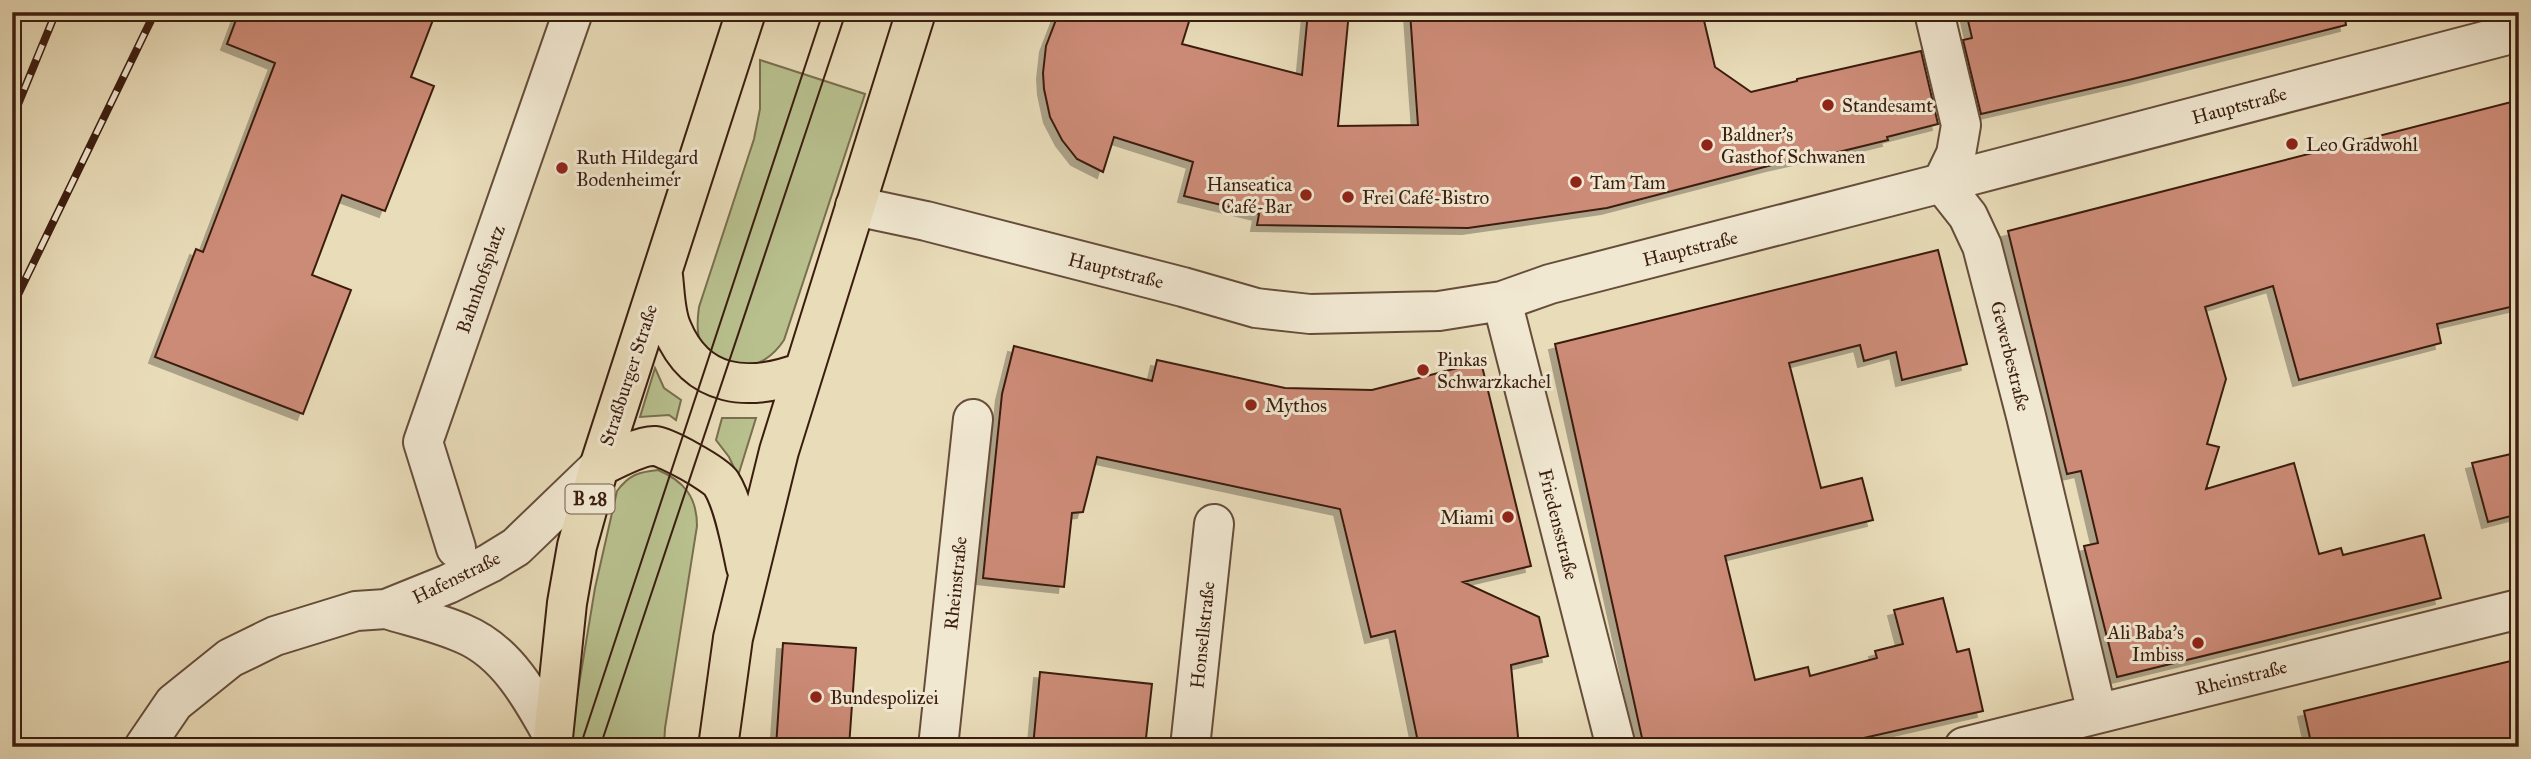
<svg xmlns="http://www.w3.org/2000/svg" width="2531" height="759" viewBox="0 0 2531 759" font-family="'IM FELL Great Primer',serif">
<defs>
<filter id="shadow"><feDropShadow dx="-6" dy="6" stdDeviation="0" flood-color="#0004"/></filter>
</defs>
<rect width="100%" height="100%" fill="#e9dcb9"/>
<filter id="stains"><feTurbulence type="fractalNoise" baseFrequency=".00286" numOctaves="4"/><feColorMatrix values="0 0 0 0 .2 0 0 0 0 .09 0 0 0 0 .02 0 0 0 .5 -.17"/></filter>
<radialGradient id="worn" r=".72"><stop offset=".6" stop-color="#630" stop-opacity="0"/><stop offset="1" stop-color="#630" stop-opacity=".3"/></radialGradient>
<path fill="#b8c08e" stroke="#7a6e4e" stroke-width="2" d="M 760,60 L 865,94 L 784,340 C 773,357 759,365 739,369 C 704,348 693,350 699,307 L 754,139 L 760,109 Z
M 655,368 L 664,388 L 681,400 L 676,420 L 669,415 L 640,417 Z
M 722,418 L 756,418 L 738,476 L 729,457 L 716,440 Z
M 658,470 C 684,481 697,497 697,526 L 665,728 L 664,747 L 572,747 L 571,733 L 595,588 L 617,491 C 629,475 638,472 658,470 Z"/>
<path fill="#cc8b77" stroke="#3b1d0f" stroke-width="2" filter="url(#shadow)" d="M 239,12 L 436,12 L 411,77 L 434,86 L 385,211 L 342,195 L 312,275 L 351,290 L 303,414 L 155,357 L 196,249 L 203,252 L 275,63 L 227,44 Z
M 1059,12 L 1192,12 L 1182,44 L 1302,75 L 1308,12 L 1349,12 L 1338,126 L 1418,125 L 1410,12 L 1702,12 L 1715,67 L 1751,92 L 1797,81 L 1797,79 L 1921,51 L 1938,124 L 1887,137 L 1888,140 L 1818,157 L 1817,155 L 1772,165 L 1607,208 L 1468,228 L 1257,225 L 1259,214 L 1184,196 L 1193,162 L 1114,137 L 1103,172 L 1077,159 L 1062,140 L 1050,117 L 1044,89 L 1043,73 L 1046,46 Z
M 1966,12 L 2344,12 L 2346,25 L 2133,79 L 1981,114 L 1963,40 L 1972,38 Z
M 2519,100 L 2519,305 L 2437,324 L 2441,343 L 2299,380 L 2273,286 L 2205,307 L 2226,379 L 2207,444 L 2219,447 L 2206,489 L 2294,463 L 2319,554 L 2341,548 L 2343,555 L 2424,535 L 2441,598 L 2117,677 L 2084,546 L 2098,543 L 2081,471 L 2067,474 L 2008,231 Z
M 1938,250 L 1967,364 L 1902,380 L 1896,352 L 1864,361 L 1860,345 L 1789,363 L 1821,488 L 1862,478 L 1873,520 L 1725,556 L 1755,680 L 1808,667 L 1810,676 L 1877,658 L 1875,651 L 1903,644 L 1894,610 L 1943,598 L 1957,652 L 1969,649 L 1983,711 L 1824,747 L 1644,747 L 1555,344 Z
M 1014,346 L 1152,381 L 1157,360 L 1285,388 L 1372,390 L 1481,362 L 1531,566 L 1463,582 L 1539,617 L 1548,656 L 1511,665 L 1519,747 L 1419,747 L 1395,631 L 1371,637 L 1340,509 L 1097,457 L 1083,512 L 1072,513 L 1064,587 L 983,578 L 1002,394 Z
M 2511,454 L 2519,487 L 2519,514 L 2488,522 L 2472,463 Z
M 783,643 L 856,648 L 849,747 L 776,747 Z
M 2519,659 L 2519,747 L 2312,747 L 2304,711 Z
M 1040,672 L 1152,684 L 1145,747 L 1033,747 Z"/>
<g fill="none" stroke-linecap="round" stroke-linejoin="round">
<defs>
<path id="pedestrian" d="M 1942,183 L 2519,32
M 456,548 L 423,442 L 573,12"/>
<path id="minor" d="M 1934,12 L 1961,125 L 1956,154 L 1942,183
M 1942,183 L 1968,216 L 1982,246 L 2026,416 L 2097,713
M 855,206 L 926,221 L 1183,287 L 1256,308 L 1310,314 L 1439,311 L 1502,301 L 1550,284 L 1942,183
M 1502,301 L 1616,747
M 938,747 L 973,419
M 1190,747 L 1214,524
M 1964,747 L 2519,609"/>
<path id="tertiary" d="M 386,609 C 412,617 440,623 464,634 C 507,652 532,698 553,736
M 144,747 L 174,703 L 230,658 L 275,636 L 356,611 L 386,609 L 448,584 L 490,563 L 516,547 L 599,467"/>
<path id="primary" d="M 663,276 C 665,292 665,314 672,329 C 697,389 749,392 803,372
M 599,467 C 611,461 641,445 655,446 C 666,447 715,474 721,483 C 734,503 741,544 746,567
M 552,747 L 567,603 L 577,546 L 599,467 L 746,12
M 718,747 L 733,638 L 779,451 L 916,12"/>
</defs>
<use href="#pedestrian" stroke="#664d3a" stroke-width="42"/>
<use href="#minor" stroke="#664d3a" stroke-width="42"/>
<use href="#tertiary" stroke="#664d3a" stroke-width="42"/>
<use href="#primary" stroke="#3b1d0f" stroke-width="42"/>
<use href="#pedestrian" stroke="#f1e8d2" stroke-width="38"/>
<use href="#minor" stroke="#f1e8d2" stroke-width="38"/>
<use href="#tertiary" stroke="#f1e8d2" stroke-width="38"/>
<use href="#primary" stroke="#e9dcb9" stroke-width="38"/>
<path stroke="#3b1d0f" stroke-width="2" d="M 580,747 L 823,12
M 600,747 L 846,12"/>
<defs>
<path id="rail" d="M 12,119 L 56,12
M 12,307 L 155,12"/>
</defs>
<use href="#rail" stroke="#3b1d0f" stroke-width="8"/>
<use href="#rail" stroke="#f1e8d2" stroke-width="5" stroke-dasharray="16" stroke-linecap="butt"/>
</g>
<g fill="#8f2418" stroke="#f1e8d2" stroke-width="2.5">
<circle cx="1828" cy="105" r="7"/>
<circle cx="2292" cy="144" r="7"/>
<circle cx="1707" cy="145" r="7"/>
<circle cx="562" cy="168" r="7"/>
<circle cx="1576" cy="182" r="7"/>
<circle cx="1306" cy="195" r="7"/>
<circle cx="1348" cy="197" r="7"/>
<circle cx="1423" cy="370" r="7"/>
<circle cx="1251" cy="405" r="7"/>
<circle cx="1508" cy="517" r="7"/>
<circle cx="2198" cy="643" r="7"/>
<circle cx="816" cy="697" r="7"/>
</g>
<g text-anchor="middle" stroke-width="6" stroke-linejoin="round" paint-order="stroke">
<rect fill="#f1e8d2" stroke="#725a4a" stroke-width="2" x="565.5" y="484.5" width="49" height="29" rx="5"/>
<g font-size="18" font-weight="bold" fill="#3b1d0f">
<text x="590" y="505">B 28</text>
</g>
<g font-size="19" fill="#3b1d0f" stroke="#f1e8d2" text-anchor="start">
<text x="1842" y="112">Standesamt</text>
<text x="1721" y="141">Baldner's<tspan x="1721" dy="22">Gasthof Schwanen</tspan></text>
<text x="2306" y="151">Leo Gradwohl</text>
<text x="576" y="164">Ruth Hildegard<tspan x="576" dy="22">Bodenheimer</tspan></text>
<text x="1590" y="189">Tam Tam</text>
<text x="1292" y="191" text-anchor="end">Hanseatica<tspan x="1292" dy="22">Café-Bar</tspan></text>
<text x="1362" y="204">Frei Café-Bistro</text>
<text x="1437" y="366">Pinkas<tspan x="1437" dy="22">Schwarzkachel</tspan></text>
<text x="1265" y="412">Mythos</text>
<text x="1494" y="524" text-anchor="end">Miami</text>
<text x="2184" y="639" text-anchor="end">Ali Baba's<tspan x="2184" dy="22">Imbiss</tspan></text>
<text x="830" y="704">Bundespolizei</text>
</g>
<g font-size="19" fill="#3b1d0f" stroke="#f1e8d2">
<text transform="translate(2239 105) rotate(-15)" y="7">Hauptstraße</text>
<text transform="translate(1690 248) rotate(-14)" y="7">Hauptstraße</text>
<text transform="translate(1116 270) rotate(14)" y="7">Hauptstraße</text>
<text transform="translate(480 279) rotate(-71)" y="7">Bahnhofsplatz</text>
<text transform="translate(2011 356) rotate(76)" y="7">Gewerbestraße</text>
<text transform="translate(628 375) rotate(-72)" y="7">Straßburger Straße</text>
<text transform="translate(1559 524) rotate(76)" y="7">Friedensstraße</text>
<text transform="translate(456 577) rotate(-26)" y="7">Hafenstraße</text>
<text transform="translate(955 583) rotate(-84)" y="7">Rheinstraße</text>
<text transform="translate(1202 635) rotate(-84)" y="7">Honsellstraße</text>
<text transform="translate(2241 677) rotate(-14)" y="7">Rheinstraße</text>
</g>
</g>
<rect width="2531" height="759" fill="none" stroke="#e9dcb9" stroke-width="42"/>
<rect x="14" y="14" width="2503" height="731" fill="none" stroke="#3b1d0f" stroke-width="3.5"/>
<rect x="21" y="21" width="2489" height="717" fill="none" stroke="#3b1d0f" stroke-width="2"/>
<rect width="100%" height="100%" filter="url(#stains)"/>
<rect width="100%" height="100%" fill="url(#worn)"/>
</svg>
